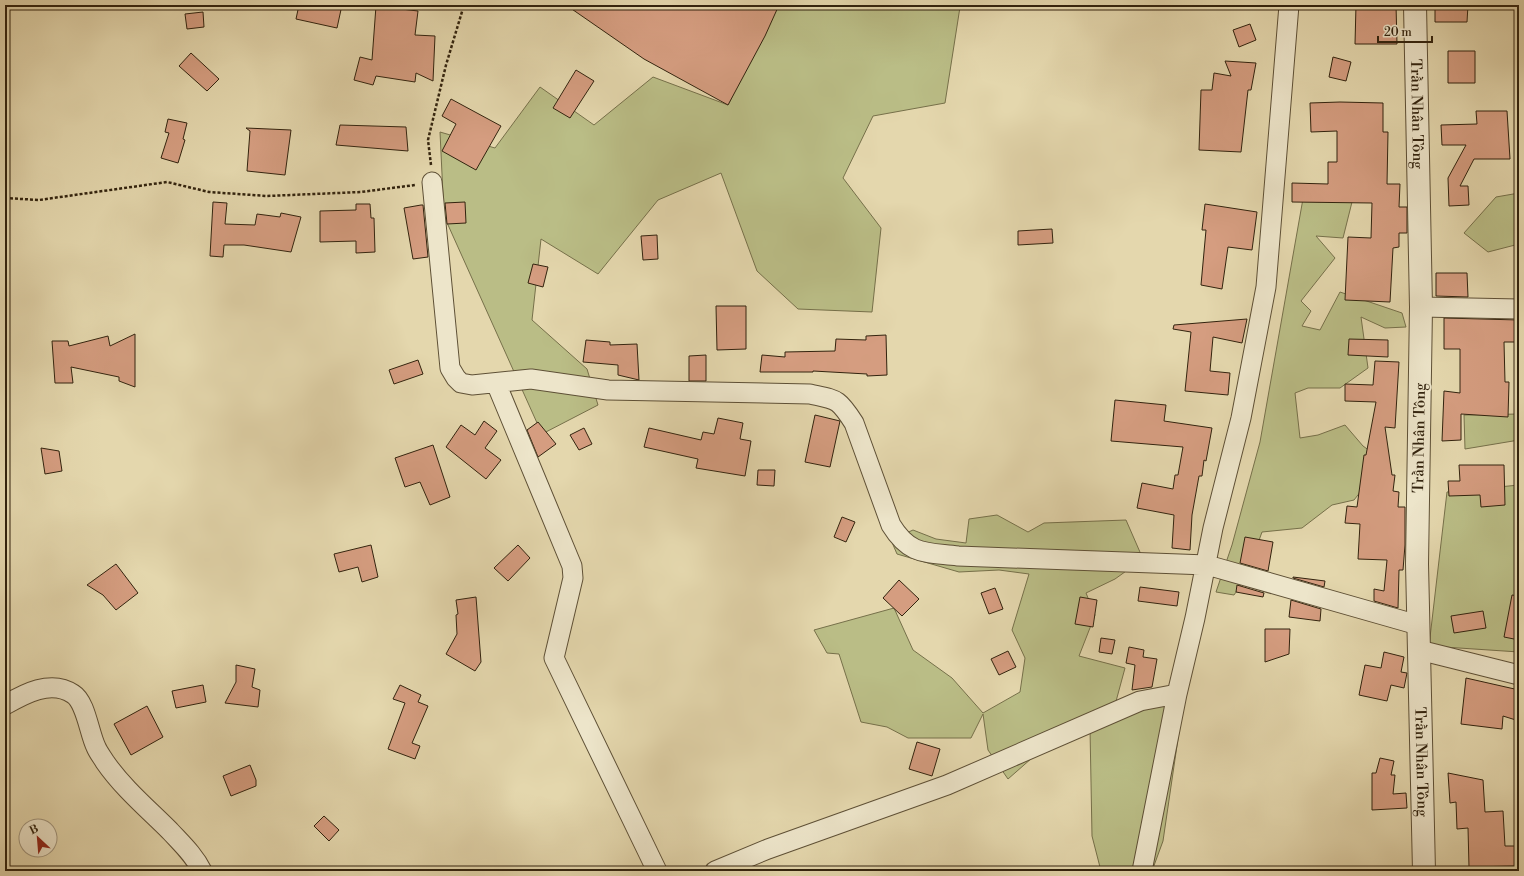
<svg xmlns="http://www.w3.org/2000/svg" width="1524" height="876" viewBox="0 0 1524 876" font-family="'Libre Bodoni',serif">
<rect width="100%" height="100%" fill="#e4d7ad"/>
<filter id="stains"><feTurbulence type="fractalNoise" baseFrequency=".005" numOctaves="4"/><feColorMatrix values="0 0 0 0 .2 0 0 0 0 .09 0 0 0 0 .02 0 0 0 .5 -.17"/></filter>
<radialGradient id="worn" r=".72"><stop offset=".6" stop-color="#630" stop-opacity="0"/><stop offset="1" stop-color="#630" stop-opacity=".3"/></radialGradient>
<path fill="#babd86" stroke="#76704a" d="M 777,5 L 959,5 L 960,7 L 945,103 L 873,116 L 843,178 L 881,228 L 872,312 L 798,309 L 757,271 L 721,173 L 658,200 L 598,274 L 541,239 L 532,320 L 587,369 L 598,405 L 542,434 L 444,216 L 440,132 L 495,148 L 540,87 L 594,125 L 653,77 L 728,105 Z
M 1304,193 L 1352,202 L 1343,238 L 1316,236 L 1335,258 L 1301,301 L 1311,311 L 1302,326 L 1320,330 L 1340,292 L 1402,313 L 1406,327 L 1385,328 L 1361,317 L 1368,368 L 1340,388 L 1308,388 L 1295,393 L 1300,438 L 1318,435 L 1345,425 L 1363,446 L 1377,456 L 1373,476 L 1354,500 L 1332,505 L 1302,528 L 1262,532 L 1245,579 L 1234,595 L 1216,592 L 1232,545 L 1260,442 Z
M 1519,193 L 1519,244 L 1488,252 L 1464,233 L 1496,197 Z
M 1519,414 L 1519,440 L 1465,449 L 1464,415 Z
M 1519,485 L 1519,652 L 1429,646 L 1447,492 Z
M 997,515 L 1028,532 L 1044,523 L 1126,520 L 1143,559 L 1115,579 L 1086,593 L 1095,615 L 1079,656 L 1125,668 L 1115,705 L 1032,758 L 1008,779 L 988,750 L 983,714 L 971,738 L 908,738 L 887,727 L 861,722 L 839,654 L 827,653 L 814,630 L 894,608 L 913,650 L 952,678 L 983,713 L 1020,692 L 1025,658 L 1012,630 L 1029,574 L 999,570 L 959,572 L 897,554 L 891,540 L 913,530 L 936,539 L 966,543 L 969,519 Z
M 1185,691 L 1163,841 L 1152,871 L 1101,871 L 1092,836 L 1090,728 Z"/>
<path fill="#d59d80" stroke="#32230e" d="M 299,5 L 342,5 L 337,28 L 296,19 Z
M 566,5 L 779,5 L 765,36 L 728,105 L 644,59 Z
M 1356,5 L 1396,5 L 1397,44 L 1355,44 Z
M 1435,5 L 1468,5 L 1467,22 L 1435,22 Z
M 376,6 L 418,11 L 415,35 L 435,36 L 433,81 L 416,73 L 415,82 L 376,76 L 373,85 L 354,80 L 360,57 L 372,60 Z
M 203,12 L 204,27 L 187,29 L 185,14 Z
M 1250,24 L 1256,40 L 1239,47 L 1233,30 Z
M 1448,51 L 1475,51 L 1475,83 L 1448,83 Z
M 191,53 L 219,79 L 207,91 L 179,66 Z
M 1333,57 L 1351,62 L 1346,81 L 1329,77 Z
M 1225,61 L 1256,63 L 1251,90 L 1248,90 L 1241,152 L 1199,150 L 1201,90 L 1212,90 L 1214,73 L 1231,76 Z
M 576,70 L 594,81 L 570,118 L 553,108 Z
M 451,99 L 501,126 L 476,170 L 442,151 L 456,124 L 442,116 Z
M 1340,102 L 1383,103 L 1383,132 L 1388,132 L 1387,184 L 1400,184 L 1399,207 L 1407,207 L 1407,233 L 1399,233 L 1399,247 L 1393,248 L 1390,302 L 1345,300 L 1348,237 L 1371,238 L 1372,203 L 1292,202 L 1292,183 L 1328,184 L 1328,162 L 1337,162 L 1337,131 L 1311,132 L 1310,103 Z
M 1476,111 L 1507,111 L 1510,159 L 1474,159 L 1460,186 L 1468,186 L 1469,205 L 1449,206 L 1448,178 L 1466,145 L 1442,145 L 1441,125 L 1477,124 Z
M 168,119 L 187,123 L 183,139 L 185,140 L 178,163 L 161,158 L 169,133 L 165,132 Z
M 340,125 L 406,127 L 408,151 L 336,145 Z
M 246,128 L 291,130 L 285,175 L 247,171 L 250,131 Z
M 213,202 L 227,203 L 225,224 L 255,225 L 257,214 L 280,217 L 281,213 L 301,217 L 291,252 L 244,245 L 224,245 L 223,257 L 210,256 Z
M 465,202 L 466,223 L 447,224 L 445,203 Z
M 356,204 L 370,204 L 371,218 L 374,218 L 375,252 L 356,253 L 356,241 L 320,242 L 320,211 L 356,210 Z
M 1205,204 L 1257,212 L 1252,250 L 1228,247 L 1222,289 L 1201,285 L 1206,230 L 1202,230 Z
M 421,205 L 423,205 L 428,257 L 413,259 L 404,208 Z
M 1052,229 L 1053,243 L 1018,245 L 1018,231 Z
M 657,235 L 658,259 L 643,260 L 641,236 Z
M 533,264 L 548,267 L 543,287 L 528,283 Z
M 1436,273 L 1467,273 L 1468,297 L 1436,296 Z
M 716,306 L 746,306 L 746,349 L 717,350 Z
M 1444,318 L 1519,320 L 1519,342 L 1504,342 L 1505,382 L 1509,382 L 1508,417 L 1461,414 L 1461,440 L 1442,441 L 1444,391 L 1460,393 L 1460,349 L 1444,349 Z
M 1247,319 L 1242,343 L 1213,337 L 1210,371 L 1230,373 L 1228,395 L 1185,391 L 1191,332 L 1173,329 L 1174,325 Z
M 135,334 L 135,387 L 119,381 L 119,377 L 71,367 L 73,383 L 55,383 L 52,341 L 68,341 L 69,346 L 108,336 L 110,346 Z
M 886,335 L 887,375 L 867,376 L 867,374 L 813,371 L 813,372 L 760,372 L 762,355 L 785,357 L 785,352 L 835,351 L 836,339 L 866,340 L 866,336 Z
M 1349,339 L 1388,340 L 1388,357 L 1348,355 Z
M 586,340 L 610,342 L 610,345 L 637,344 L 639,380 L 618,375 L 618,365 L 583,362 Z
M 706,355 L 706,381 L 689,381 L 689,356 Z
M 418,360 L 423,374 L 394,384 L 389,370 Z
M 1375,361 L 1399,362 L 1395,428 L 1385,427 L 1392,475 L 1395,475 L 1393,491 L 1399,492 L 1398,507 L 1405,507 L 1405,545 L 1403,570 L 1399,570 L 1398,608 L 1374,601 L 1374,589 L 1384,591 L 1387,560 L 1358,559 L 1360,524 L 1345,523 L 1347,506 L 1357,507 L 1364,455 L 1366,455 L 1376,402 L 1345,401 L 1345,384 L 1373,385 Z
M 1115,400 L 1166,405 L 1164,421 L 1212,428 L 1206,461 L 1204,460 L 1202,476 L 1199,476 L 1192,515 L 1190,550 L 1172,548 L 1174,515 L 1137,508 L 1142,483 L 1173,489 L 1175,475 L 1178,475 L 1183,447 L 1111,441 Z
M 815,415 L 840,421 L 830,467 L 805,462 Z
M 718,418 L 743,423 L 740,439 L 751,441 L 745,476 L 696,468 L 698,459 L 644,447 L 649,428 L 701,440 L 703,432 L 714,434 Z
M 484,421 L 497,431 L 485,448 L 501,460 L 486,479 L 446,447 L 461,425 L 475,435 Z
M 538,422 L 556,444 L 538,457 L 527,430 Z
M 584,428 L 592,444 L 579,450 L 570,435 Z
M 433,445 L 450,497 L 430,505 L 420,482 L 405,487 L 395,458 Z
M 41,448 L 59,451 L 62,471 L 45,474 Z
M 1459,465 L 1504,465 L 1505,505 L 1481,507 L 1480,495 L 1449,496 L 1448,481 L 1460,481 Z
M 758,470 L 775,470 L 774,486 L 757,485 Z
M 842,517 L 855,522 L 846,542 L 834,537 Z
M 1245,537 L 1273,542 L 1268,571 L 1240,563 Z
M 371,545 L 378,577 L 362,582 L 358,567 L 339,572 L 334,554 Z
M 518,545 L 530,558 L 508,581 L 494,568 Z
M 116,564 L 138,593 L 116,610 L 103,595 L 87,585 Z
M 1293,577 L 1325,581 L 1324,587 L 1293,578 Z
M 899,580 L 919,599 L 902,616 L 883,598 Z
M 1237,585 L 1264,593 L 1263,597 L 1236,592 Z
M 1140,587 L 1179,592 L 1177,606 L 1138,601 Z
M 995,588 L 1003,609 L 989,614 L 981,593 Z
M 1512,595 L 1519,596 L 1519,640 L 1504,637 Z
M 476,597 L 481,662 L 475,671 L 446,654 L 457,634 L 456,615 L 458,614 L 456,600 Z
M 1080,597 L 1097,600 L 1093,627 L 1075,624 Z
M 1291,600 L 1321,609 L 1320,621 L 1289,617 Z
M 1483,611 L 1486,628 L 1454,633 L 1451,616 Z
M 1265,629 L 1290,629 L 1289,654 L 1265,662 Z
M 1101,638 L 1115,640 L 1112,654 L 1099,652 Z
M 1129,647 L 1144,650 L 1143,657 L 1157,659 L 1152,687 L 1132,690 L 1135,665 L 1126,663 Z
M 1008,651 L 1016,667 L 999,675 L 991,659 Z
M 1384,652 L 1404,657 L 1401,672 L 1407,673 L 1404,688 L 1391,685 L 1387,701 L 1359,695 L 1365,665 L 1381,668 Z
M 236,665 L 255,669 L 252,687 L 260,690 L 258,707 L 225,703 L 236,682 Z
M 1466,678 L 1519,690 L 1519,721 L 1503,716 L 1502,729 L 1461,724 Z
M 203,685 L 206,702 L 176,708 L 172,691 Z
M 400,685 L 421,695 L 418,702 L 428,706 L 412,743 L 420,746 L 415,759 L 388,749 L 405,703 L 393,699 Z
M 147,706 L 163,737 L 131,755 L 114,724 Z
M 917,742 L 940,749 L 932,776 L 909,769 Z
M 1380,758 L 1394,761 L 1391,775 L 1395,775 L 1393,794 L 1406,793 L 1407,808 L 1372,810 L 1372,773 L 1376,773 Z
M 250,765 L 256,780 L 256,786 L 231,796 L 223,776 Z
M 1448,773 L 1483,780 L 1485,812 L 1503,811 L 1505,846 L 1516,846 L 1517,866 L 1469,867 L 1468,828 L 1457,829 L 1456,802 L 1450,803 Z
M 324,816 L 339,830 L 329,841 L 314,826 Z"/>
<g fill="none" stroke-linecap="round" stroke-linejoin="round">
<defs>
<path id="minor" d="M 432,182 L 450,368 L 456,378 L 461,383 L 472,385 L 531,379 L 608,390 L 810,394 C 837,400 838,398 854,423 L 891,525 C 910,556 926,552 958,556 L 1207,565 L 1418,625
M 1421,307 L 1519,309
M 496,383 L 572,566 L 573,578 L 554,658 L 657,871
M 1419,650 L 1519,675
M 5,705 C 24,694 51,679 73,694 C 86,702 89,733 96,747 C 98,752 102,757 105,762 C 123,788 148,809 170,831 C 182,844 194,855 202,871
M 715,871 L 768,849 L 947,785 L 1140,701 L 1177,694
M 1142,871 L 1177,694 L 1195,618 L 1213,528 L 1241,418 L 1266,287 L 1289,5"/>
<g id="tertiary">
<path id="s1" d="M 1415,5 L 1421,307 L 1417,564 L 1424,871"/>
</g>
</defs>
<use href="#minor" stroke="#5e5036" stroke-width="21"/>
<use href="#tertiary" stroke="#5e5036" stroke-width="24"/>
<path stroke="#32230e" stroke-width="2.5" stroke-dasharray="3 2" stroke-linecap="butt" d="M 431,165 L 428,140 L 446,65 L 464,5
M 5,198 L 39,200 L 167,182 L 209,192 L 267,196 L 361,192 L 415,185"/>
<use href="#minor" stroke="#ede5ca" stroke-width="19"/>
<use href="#tertiary" stroke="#ede5ca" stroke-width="22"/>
</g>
<g text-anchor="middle" stroke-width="4" stroke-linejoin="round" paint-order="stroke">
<g font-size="15" fill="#32230e" stroke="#ede5ca">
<text dy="5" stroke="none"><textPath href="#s1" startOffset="109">Trần Nhân Tông</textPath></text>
<text transform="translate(1419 438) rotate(-89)" y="5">Trần Nhân Tông</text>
<text dy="5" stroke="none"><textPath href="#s1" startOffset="757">Trần Nhân Tông</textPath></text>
</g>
</g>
<rect width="1524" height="876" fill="none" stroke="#e4d7ad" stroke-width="20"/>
<rect x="6" y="6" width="1512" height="864" fill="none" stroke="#32230e" stroke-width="2"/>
<rect x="10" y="10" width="1504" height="856" fill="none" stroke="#32230e"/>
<g transform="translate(38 838) rotate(334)"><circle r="19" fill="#ede5ca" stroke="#a2977f"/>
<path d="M0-3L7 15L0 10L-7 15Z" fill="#8f2418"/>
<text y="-6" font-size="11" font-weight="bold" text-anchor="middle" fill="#32230e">B</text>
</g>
<path d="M1378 36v6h54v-6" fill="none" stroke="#32230e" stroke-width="2"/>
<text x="1384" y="36" font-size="12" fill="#32230e" stroke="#ede5ca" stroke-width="3" paint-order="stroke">20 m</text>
<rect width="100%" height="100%" filter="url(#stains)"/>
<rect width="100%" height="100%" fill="url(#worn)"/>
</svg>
